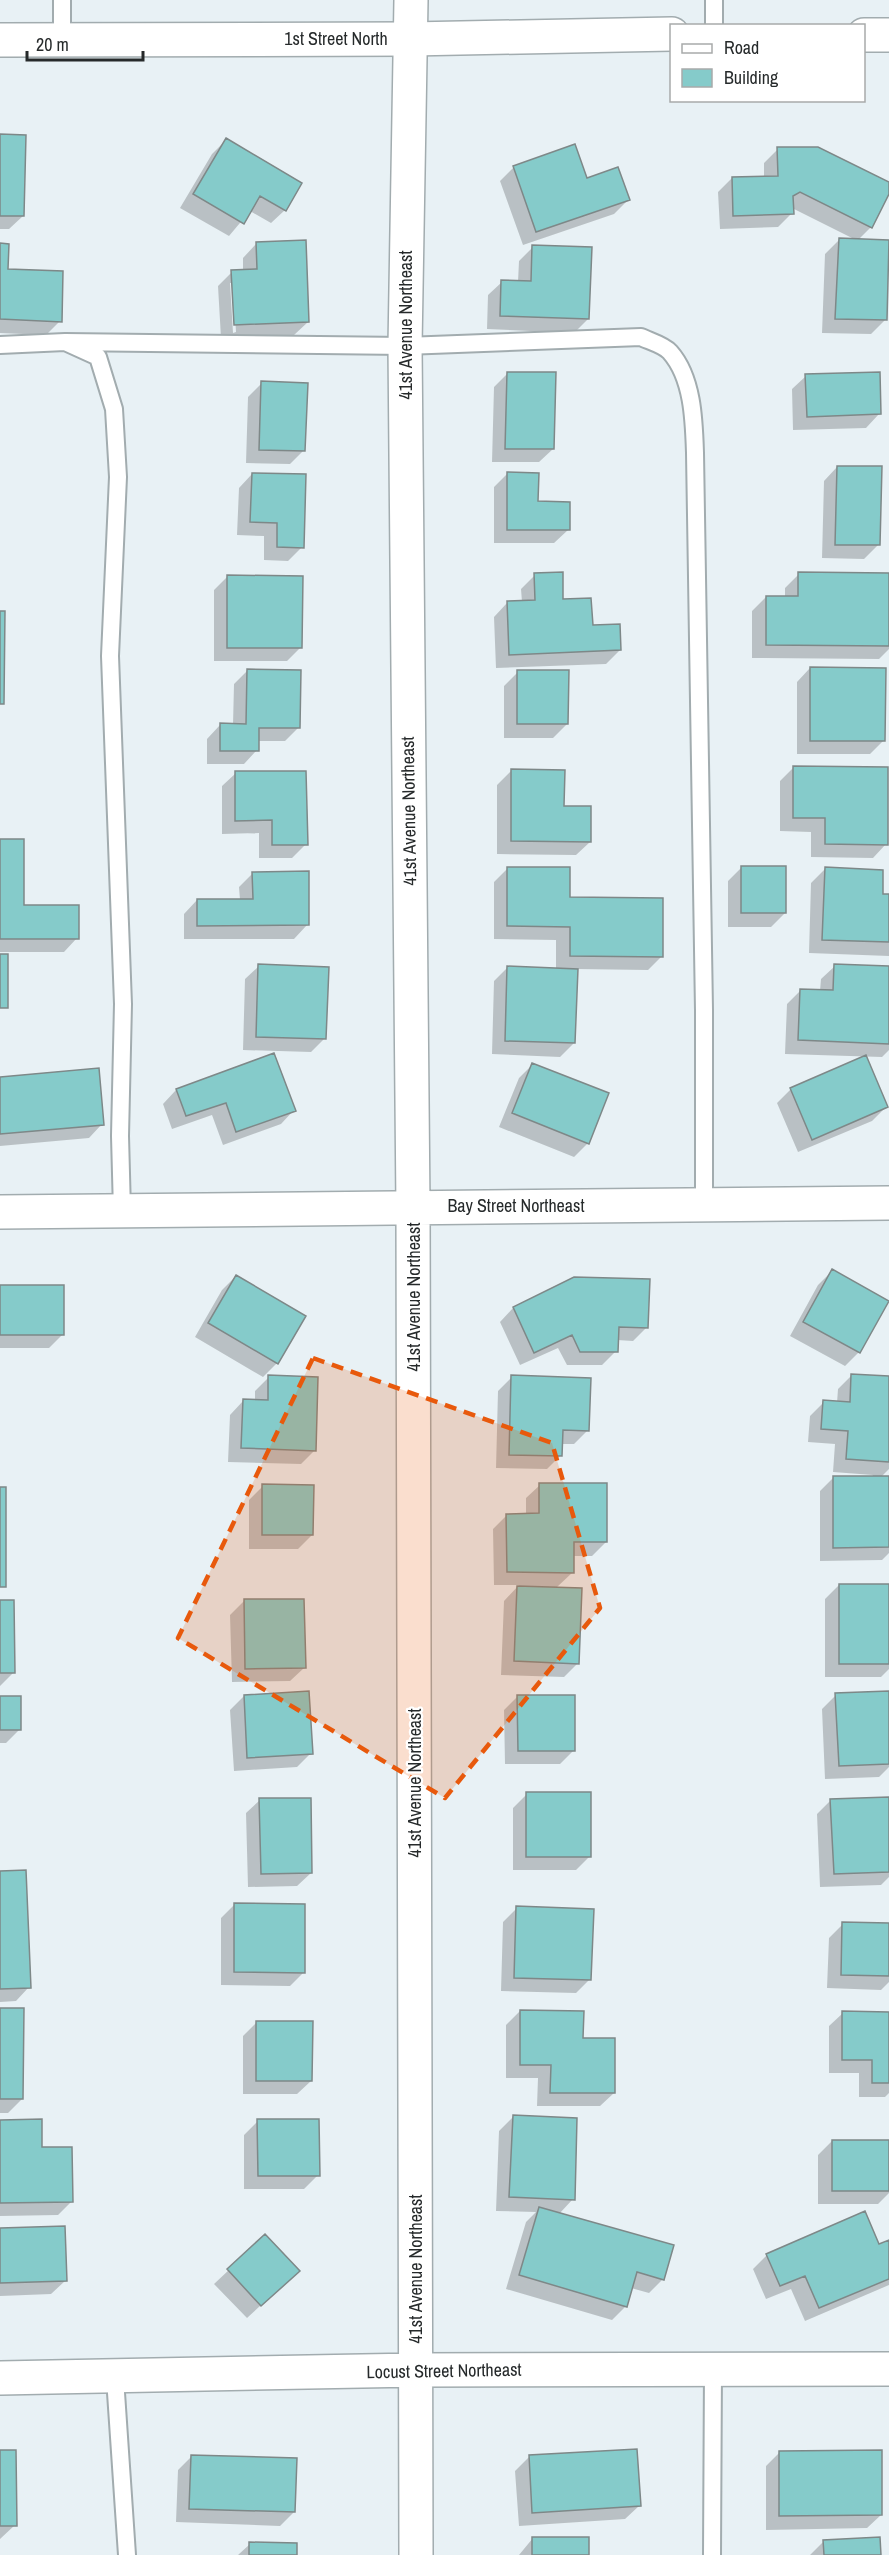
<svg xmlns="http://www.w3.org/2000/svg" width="889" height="2555" viewBox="0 0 889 2555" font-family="'Archivo Narrow',sans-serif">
<rect width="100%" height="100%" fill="#e8f1f5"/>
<path fill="#0003" fill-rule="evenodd" d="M 0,136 L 23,216 L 9,229 L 0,229 Z
M 226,140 L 285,210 L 271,223 L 250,211 L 229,236 L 180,208 L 212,154 Z
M 778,149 L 889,184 L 889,191 L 871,227 L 858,240 L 885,320 L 871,334 L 822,333 L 825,254 L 839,240 L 856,240 L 792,208 L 792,213 L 778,227 L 720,229 L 718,192 L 732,178 L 764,178 L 764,163 Z
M 514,167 L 628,200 L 614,214 L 523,245 L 500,181 Z
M 256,244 L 308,322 L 294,335 L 221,338 L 218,286 L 232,272 L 243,271 L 243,258 ZM 230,283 L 233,283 L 236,332 L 233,333 Z
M 0,245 L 7,270 L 60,321 L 46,335 L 0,333 Z
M 533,247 L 588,319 L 574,333 L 487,329 L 488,295 L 502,282 L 518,282 L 519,261 Z
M 508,373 L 553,449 L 539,462 L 492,462 L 494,387 Z
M 806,376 L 879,414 L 866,428 L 793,430 L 792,389 Z
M 262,383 L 304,450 L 290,464 L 246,463 L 248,397 Z
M 837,467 L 878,545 L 864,559 L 822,558 L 824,481 Z
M 252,474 L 302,547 L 288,561 L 264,560 L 264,536 L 237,535 L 239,488 Z
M 507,474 L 568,530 L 554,543 L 494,543 L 494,487 Z
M 799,574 L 889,574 L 889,649 L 879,659 L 752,658 L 752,611 L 766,597 L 785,597 L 785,588 Z
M 535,575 L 620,650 L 606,664 L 496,668 L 494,617 L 507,603 L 522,602 L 521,589 Z
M 227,577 L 301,647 L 287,661 L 214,661 L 214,590 Z
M 810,668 L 884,740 L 870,754 L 797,754 L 797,682 Z
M 247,671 L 298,728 L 285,741 L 257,741 L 257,750 L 244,764 L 207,764 L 207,739 L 220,725 L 233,725 L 234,684 Z
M 518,672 L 567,724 L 553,738 L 504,738 L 504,686 Z
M 794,767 L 886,844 L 873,858 L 811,857 L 811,832 L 780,831 L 780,781 Z
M 511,771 L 563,807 L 590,842 L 576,855 L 497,854 L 497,785 Z
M 236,773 L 306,844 L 292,858 L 259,858 L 259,833 L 222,834 L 222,786 Z
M 0,840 L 22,907 L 77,938 L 64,952 L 0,952 Z
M 742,867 L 785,913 L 771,927 L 728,927 L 728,881 Z
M 508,868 L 569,898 L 662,956 L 648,970 L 576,969 L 574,1043 L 560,1057 L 492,1054 L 494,981 L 508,967 L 556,969 L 556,940 L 494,939 L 494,882 Z
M 825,869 L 881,895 L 889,895 L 889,956 L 809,953 L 811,883 Z
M 253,873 L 307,925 L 294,939 L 184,939 L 184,914 L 197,900 L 240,900 L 239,887 Z
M 259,966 L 325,1038 L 311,1052 L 243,1050 L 245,979 Z
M 835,966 L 889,968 L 889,1050 L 882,1057 L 785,1054 L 787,1004 L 801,990 L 820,991 L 821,979 Z
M 273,1055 L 294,1110 L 281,1124 L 223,1145 L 212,1115 L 172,1129 L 163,1104 L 176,1090 Z
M 533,1064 L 588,1143 L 574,1157 L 499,1127 L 519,1078 Z
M 0,1078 L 102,1124 L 89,1138 L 0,1146 Z
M 791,1089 L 886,1107 L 872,1121 L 798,1152 L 777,1103 Z
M 832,1271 L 887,1301 L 859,1352 L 845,1366 L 790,1336 L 818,1285 Z
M 236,1276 L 277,1363 L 263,1377 L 195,1337 L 222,1290 Z
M 0,1286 L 63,1334 L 49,1348 L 0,1348 Z
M 513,1308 L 647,1327 L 633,1341 L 617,1340 L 616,1351 L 602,1365 L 567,1365 L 558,1348 L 520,1365 L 500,1322 Z
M 852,1375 L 889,1377 L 889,1469 L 881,1477 L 889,1477 L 889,1553 L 882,1560 L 820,1561 L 820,1491 L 834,1477 L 872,1477 L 873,1475 L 833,1472 L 835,1444 L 808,1442 L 810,1416 L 824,1402 L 837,1403 L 838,1389 Z
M 269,1377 L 314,1451 L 301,1464 L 228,1462 L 230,1415 L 243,1401 L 255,1401 L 255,1391 Z
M 512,1377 L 588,1430 L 574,1444 L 561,1444 L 560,1456 L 547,1469 L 496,1468 L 498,1391 Z
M 540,1485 L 606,1542 L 592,1556 L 573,1556 L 573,1572 L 556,1588 L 578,1663 L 564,1677 L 501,1675 L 504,1601 L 519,1585 L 494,1585 L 493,1529 L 507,1515 L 526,1515 L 526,1498 Z
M 263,1486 L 312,1535 L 298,1549 L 249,1549 L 249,1500 Z
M 839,1585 L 889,1586 L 889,1669 L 881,1677 L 825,1677 L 825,1599 Z
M 244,1601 L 304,1668 L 290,1681 L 232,1682 L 230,1615 Z
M 0,1602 L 13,1673 L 0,1686 Z
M 889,1693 L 889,1767 L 879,1777 L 825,1779 L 822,1709 L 836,1695 Z
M 244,1696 L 311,1753 L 297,1767 L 234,1771 L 230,1710 Z
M 518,1696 L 574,1750 L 560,1764 L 505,1764 L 504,1710 Z
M 0,1698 L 20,1729 L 6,1743 L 0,1743 Z
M 527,1794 L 590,1856 L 576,1870 L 513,1870 L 513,1808 Z
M 889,1798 L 889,1877 L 881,1885 L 820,1887 L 817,1814 L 831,1800 Z
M 260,1800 L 311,1873 L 297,1886 L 248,1887 L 246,1813 Z
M 0,1872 L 29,1987 L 16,2001 L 0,2002 Z
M 235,1904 L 304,1972 L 290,1986 L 221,1985 L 221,1918 Z
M 517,1908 L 590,1979 L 576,1993 L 501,1991 L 503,1922 Z
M 843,1924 L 889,1925 L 889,1982 L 881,1990 L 827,1988 L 829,1938 Z
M 0,2009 L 22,2099 L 8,2113 L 0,2113 Z
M 520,2011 L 582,2039 L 614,2093 L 600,2106 L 537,2106 L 538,2078 L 506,2078 L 506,2025 Z
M 843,2013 L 889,2013 L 889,2093 L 885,2097 L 859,2097 L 859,2073 L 829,2073 L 829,2026 Z
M 257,2022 L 311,2081 L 297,2094 L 243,2094 L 243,2036 Z
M 513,2117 L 573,2199 L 559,2214 L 663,2279 L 649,2293 L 631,2288 L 626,2306 L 612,2320 L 506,2289 L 526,2222 L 536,2212 L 496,2211 L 499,2131 Z
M 0,2121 L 41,2149 L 72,2201 L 58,2215 L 0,2216 Z
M 258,2121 L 318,2175 L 304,2189 L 244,2189 L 244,2135 Z
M 832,2141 L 889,2142 L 889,2193 L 878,2204 L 818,2204 L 818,2155 Z
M 0,2230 L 65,2281 L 51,2294 L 0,2296 Z
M 265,2236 L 284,2284 L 247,2318 L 214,2284 Z
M 889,2241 L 889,2285 L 805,2321 L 791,2289 L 766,2299 L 753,2269 L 767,2255 L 878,2246 Z
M 0,2451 L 15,2525 L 0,2539 Z
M 780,2452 L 881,2515 L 867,2528 L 766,2530 L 766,2466 Z
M 192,2456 L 294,2512 L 280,2526 L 176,2522 L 178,2470 Z
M 529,2457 L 639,2506 L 625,2519 L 519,2526 L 515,2471 Z
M 533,2538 L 588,2555 L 519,2555 Z
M 824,2541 L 879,2555 L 810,2555 Z
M 250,2544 L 296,2555 L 238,2555 Z"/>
<path fill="#85cbca" stroke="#7e8888" stroke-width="1.5" d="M 0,134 L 26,135 L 24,216 L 0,216 Z
M 226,138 L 302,183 L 286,211 L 260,196 L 244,224 L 193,194 Z
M 575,144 L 587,178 L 618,167 L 630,200 L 536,232 L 513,166 Z
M 777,147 L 818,147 L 889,182 L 889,194 L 872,228 L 800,192 L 793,196 L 794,214 L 733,216 L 732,177 L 778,176 Z
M 839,238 L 889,240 L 887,320 L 835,319 Z
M 306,240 L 309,322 L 234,325 L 231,270 L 257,269 L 256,242 Z
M 0,243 L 9,244 L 8,269 L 63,271 L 62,322 L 0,319 Z
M 532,245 L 592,247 L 589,319 L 500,316 L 501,280 L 531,281 Z
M 507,372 L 556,372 L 554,449 L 505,449 Z
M 880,372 L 881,414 L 807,417 L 805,374 Z
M 261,381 L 308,383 L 305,451 L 259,450 Z
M 837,466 L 882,466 L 880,545 L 835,545 Z
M 507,472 L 539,473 L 538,501 L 570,502 L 570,530 L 507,530 Z
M 252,473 L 306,474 L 304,548 L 277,547 L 277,523 L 250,522 Z
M 563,572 L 563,599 L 591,598 L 593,625 L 620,624 L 621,650 L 509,655 L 507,601 L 535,600 L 534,573 Z
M 798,572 L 889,573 L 889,646 L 766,645 L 766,596 L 798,596 Z
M 227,575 L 303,576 L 302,648 L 227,648 Z
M 0,611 L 5,611 L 4,704 L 0,704 Z
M 810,667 L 886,668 L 885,741 L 810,741 Z
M 247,669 L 301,670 L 300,728 L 259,728 L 259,751 L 220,751 L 220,723 L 246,724 Z
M 517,670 L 569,670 L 568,724 L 517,724 Z
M 793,766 L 888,767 L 888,845 L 825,844 L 825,818 L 793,818 Z
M 511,769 L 565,770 L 564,806 L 591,806 L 591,842 L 511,841 Z
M 235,771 L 306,771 L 308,845 L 272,845 L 272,820 L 235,821 Z
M 0,839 L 24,839 L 24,905 L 79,905 L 79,939 L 0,939 Z
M 741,866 L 786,866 L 786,913 L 741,913 Z
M 507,867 L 570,867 L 570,897 L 663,898 L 663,957 L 570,956 L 570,927 L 507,926 Z
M 825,867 L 883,870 L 883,894 L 889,894 L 889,942 L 822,940 Z
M 309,871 L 309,925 L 197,926 L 197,899 L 253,899 L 252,872 Z
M 0,954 L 8,954 L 8,1008 L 0,1008 Z
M 258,964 L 329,967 L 326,1039 L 256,1037 Z
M 834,964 L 889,966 L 889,1044 L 798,1040 L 800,989 L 833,990 Z
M 507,966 L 578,969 L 575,1043 L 505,1041 Z
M 274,1053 L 296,1111 L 236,1132 L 226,1103 L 186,1116 L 176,1089 Z
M 866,1055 L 888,1107 L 812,1140 L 790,1088 Z
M 532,1063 L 609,1093 L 589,1144 L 512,1113 Z
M 99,1068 L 104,1125 L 0,1134 L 0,1077 Z
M 832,1269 L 889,1301 L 860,1353 L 803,1322 Z
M 236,1275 L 306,1316 L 278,1364 L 208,1323 Z
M 574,1277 L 650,1279 L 648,1328 L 619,1327 L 618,1352 L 580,1352 L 572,1335 L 534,1353 L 513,1307 Z
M 0,1285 L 64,1285 L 64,1335 L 0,1335 Z
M 851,1374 L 889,1376 L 889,1462 L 846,1459 L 848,1431 L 821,1429 L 823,1400 L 850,1402 Z
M 268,1375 L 318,1377 L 316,1451 L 241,1448 L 243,1399 L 268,1400 Z
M 511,1375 L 591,1378 L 589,1431 L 563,1430 L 562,1456 L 509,1455 Z
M 833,1476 L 889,1476 L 889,1547 L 833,1548 Z
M 539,1483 L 607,1483 L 607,1542 L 574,1542 L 574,1573 L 507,1572 L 506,1514 L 539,1513 Z
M 262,1484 L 314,1485 L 313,1535 L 262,1535 Z
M 0,1487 L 6,1487 L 6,1587 L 0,1587 Z
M 839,1584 L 889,1584 L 889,1664 L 839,1664 Z
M 517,1586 L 582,1588 L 579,1664 L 514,1661 Z
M 244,1599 L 304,1599 L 306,1668 L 245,1669 Z
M 0,1600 L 14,1600 L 15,1673 L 0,1673 Z
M 309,1691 L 313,1754 L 247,1758 L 244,1695 Z
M 889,1691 L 889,1764 L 839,1766 L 835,1693 Z
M 517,1695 L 575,1695 L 575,1751 L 518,1751 Z
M 0,1696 L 21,1696 L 21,1730 L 0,1730 Z
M 526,1792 L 591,1792 L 591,1857 L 526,1857 Z
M 889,1797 L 889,1872 L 834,1874 L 830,1799 Z
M 259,1798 L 311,1798 L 312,1873 L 261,1874 Z
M 26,1870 L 31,1988 L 0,1989 L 0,1871 Z
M 234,1903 L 305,1904 L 305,1973 L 234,1972 Z
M 516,1906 L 594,1909 L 591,1980 L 514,1978 Z
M 842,1922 L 889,1923 L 889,1976 L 841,1975 Z
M 0,2008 L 24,2008 L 23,2099 L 0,2099 Z
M 520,2010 L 584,2011 L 583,2038 L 615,2038 L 615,2093 L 550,2093 L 551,2065 L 520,2065 Z
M 842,2011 L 889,2012 L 889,2083 L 872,2083 L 872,2060 L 842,2060 Z
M 256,2021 L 313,2021 L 312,2081 L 256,2081 Z
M 513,2115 L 577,2118 L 575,2200 L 509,2197 Z
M 42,2119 L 42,2147 L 72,2147 L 73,2202 L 0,2203 L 0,2120 Z
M 257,2119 L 319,2119 L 320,2176 L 258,2176 Z
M 832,2140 L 889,2140 L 889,2191 L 832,2191 Z
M 539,2207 L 674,2245 L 664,2280 L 637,2272 L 627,2307 L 519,2275 Z
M 865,2211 L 879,2244 L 889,2240 L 889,2279 L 819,2308 L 805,2276 L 780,2286 L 766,2254 Z
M 65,2226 L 67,2281 L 0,2283 L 0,2228 Z
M 265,2234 L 300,2271 L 261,2306 L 227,2269 Z
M 637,2449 L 641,2506 L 532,2513 L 529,2455 Z
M 0,2450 L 16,2450 L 17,2526 L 0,2526 Z
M 882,2450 L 882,2515 L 779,2516 L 779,2451 Z
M 191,2455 L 297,2458 L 295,2512 L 189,2509 Z
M 532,2537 L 589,2537 L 589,2555 L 532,2555 Z
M 880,2537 L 881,2555 L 824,2555 L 823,2540 Z
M 249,2542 L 297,2543 L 297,2555 L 249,2555 Z"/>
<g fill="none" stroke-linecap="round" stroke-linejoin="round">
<defs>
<path id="service" d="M 714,0 L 714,26
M 62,40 L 62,0
M 65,342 L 405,346 L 641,337 C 649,341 664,345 670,352 C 693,378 694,421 695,453 L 704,1010 L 704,1205
M 0,345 L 65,342 L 98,357 L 114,409 L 118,477 L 110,656 L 123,1004 L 120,1136 L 122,1211
M 115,2378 L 127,2555
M 712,2555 L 713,2369"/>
<path id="minor" d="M 411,0 L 405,346 L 413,1207 L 416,2555
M 0,1212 L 889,1203
M 0,2378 L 416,2370 L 889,2369"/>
<path id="tertiary" d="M 864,35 L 889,35
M 0,40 L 411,39 L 672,34"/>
</defs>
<use href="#service" stroke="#a2acaf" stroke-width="20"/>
<use href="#minor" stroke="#a2acaf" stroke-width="36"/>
<use href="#tertiary" stroke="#a2acaf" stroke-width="36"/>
<use href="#service" stroke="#fff" stroke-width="16"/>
<use href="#minor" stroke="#fff" stroke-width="33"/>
<use href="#tertiary" stroke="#fff" stroke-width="33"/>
</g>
<path fill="#e8590c" fill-opacity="0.2" stroke="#e8590c" stroke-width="4.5" stroke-dasharray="12 8" stroke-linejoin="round" d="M 313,1358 L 552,1443 L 600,1608 L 445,1798 L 178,1638 Z"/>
<g text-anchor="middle" stroke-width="4.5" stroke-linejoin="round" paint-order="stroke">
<g font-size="18" fill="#262a2b" stroke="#fff">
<text x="336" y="45">1st Street North</text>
<text transform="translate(406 325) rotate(-90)" y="6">41st Avenue Northeast</text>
<text transform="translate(409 811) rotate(-91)" y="6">41st Avenue Northeast</text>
<text x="516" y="1212">Bay Street Northeast</text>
<text transform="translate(414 1297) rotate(-90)" y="6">41st Avenue Northeast</text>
<text transform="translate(415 1783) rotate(-90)" y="6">41st Avenue Northeast</text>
<text transform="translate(416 2269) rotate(-90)" y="6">41st Avenue Northeast</text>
<text transform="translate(444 2371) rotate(-1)" y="6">Locust Street Northeast</text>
</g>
</g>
<rect x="670" y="24" width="195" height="78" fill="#ffffff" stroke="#a8aaaa" stroke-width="1.5"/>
<rect x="682" y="44" width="30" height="9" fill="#ffffff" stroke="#a8aaaa" stroke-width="1.5"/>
<text x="724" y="54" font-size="18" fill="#262a2b">Road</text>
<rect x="682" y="69" width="30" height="18" fill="#85cbca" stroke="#a8aaaa" stroke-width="1.5"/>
<text x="724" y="84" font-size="18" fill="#262a2b">Building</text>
<path d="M27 51v9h116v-9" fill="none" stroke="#262a2b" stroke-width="3"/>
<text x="36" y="51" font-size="18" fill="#262a2b" stroke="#ffffff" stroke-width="4.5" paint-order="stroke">20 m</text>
</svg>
